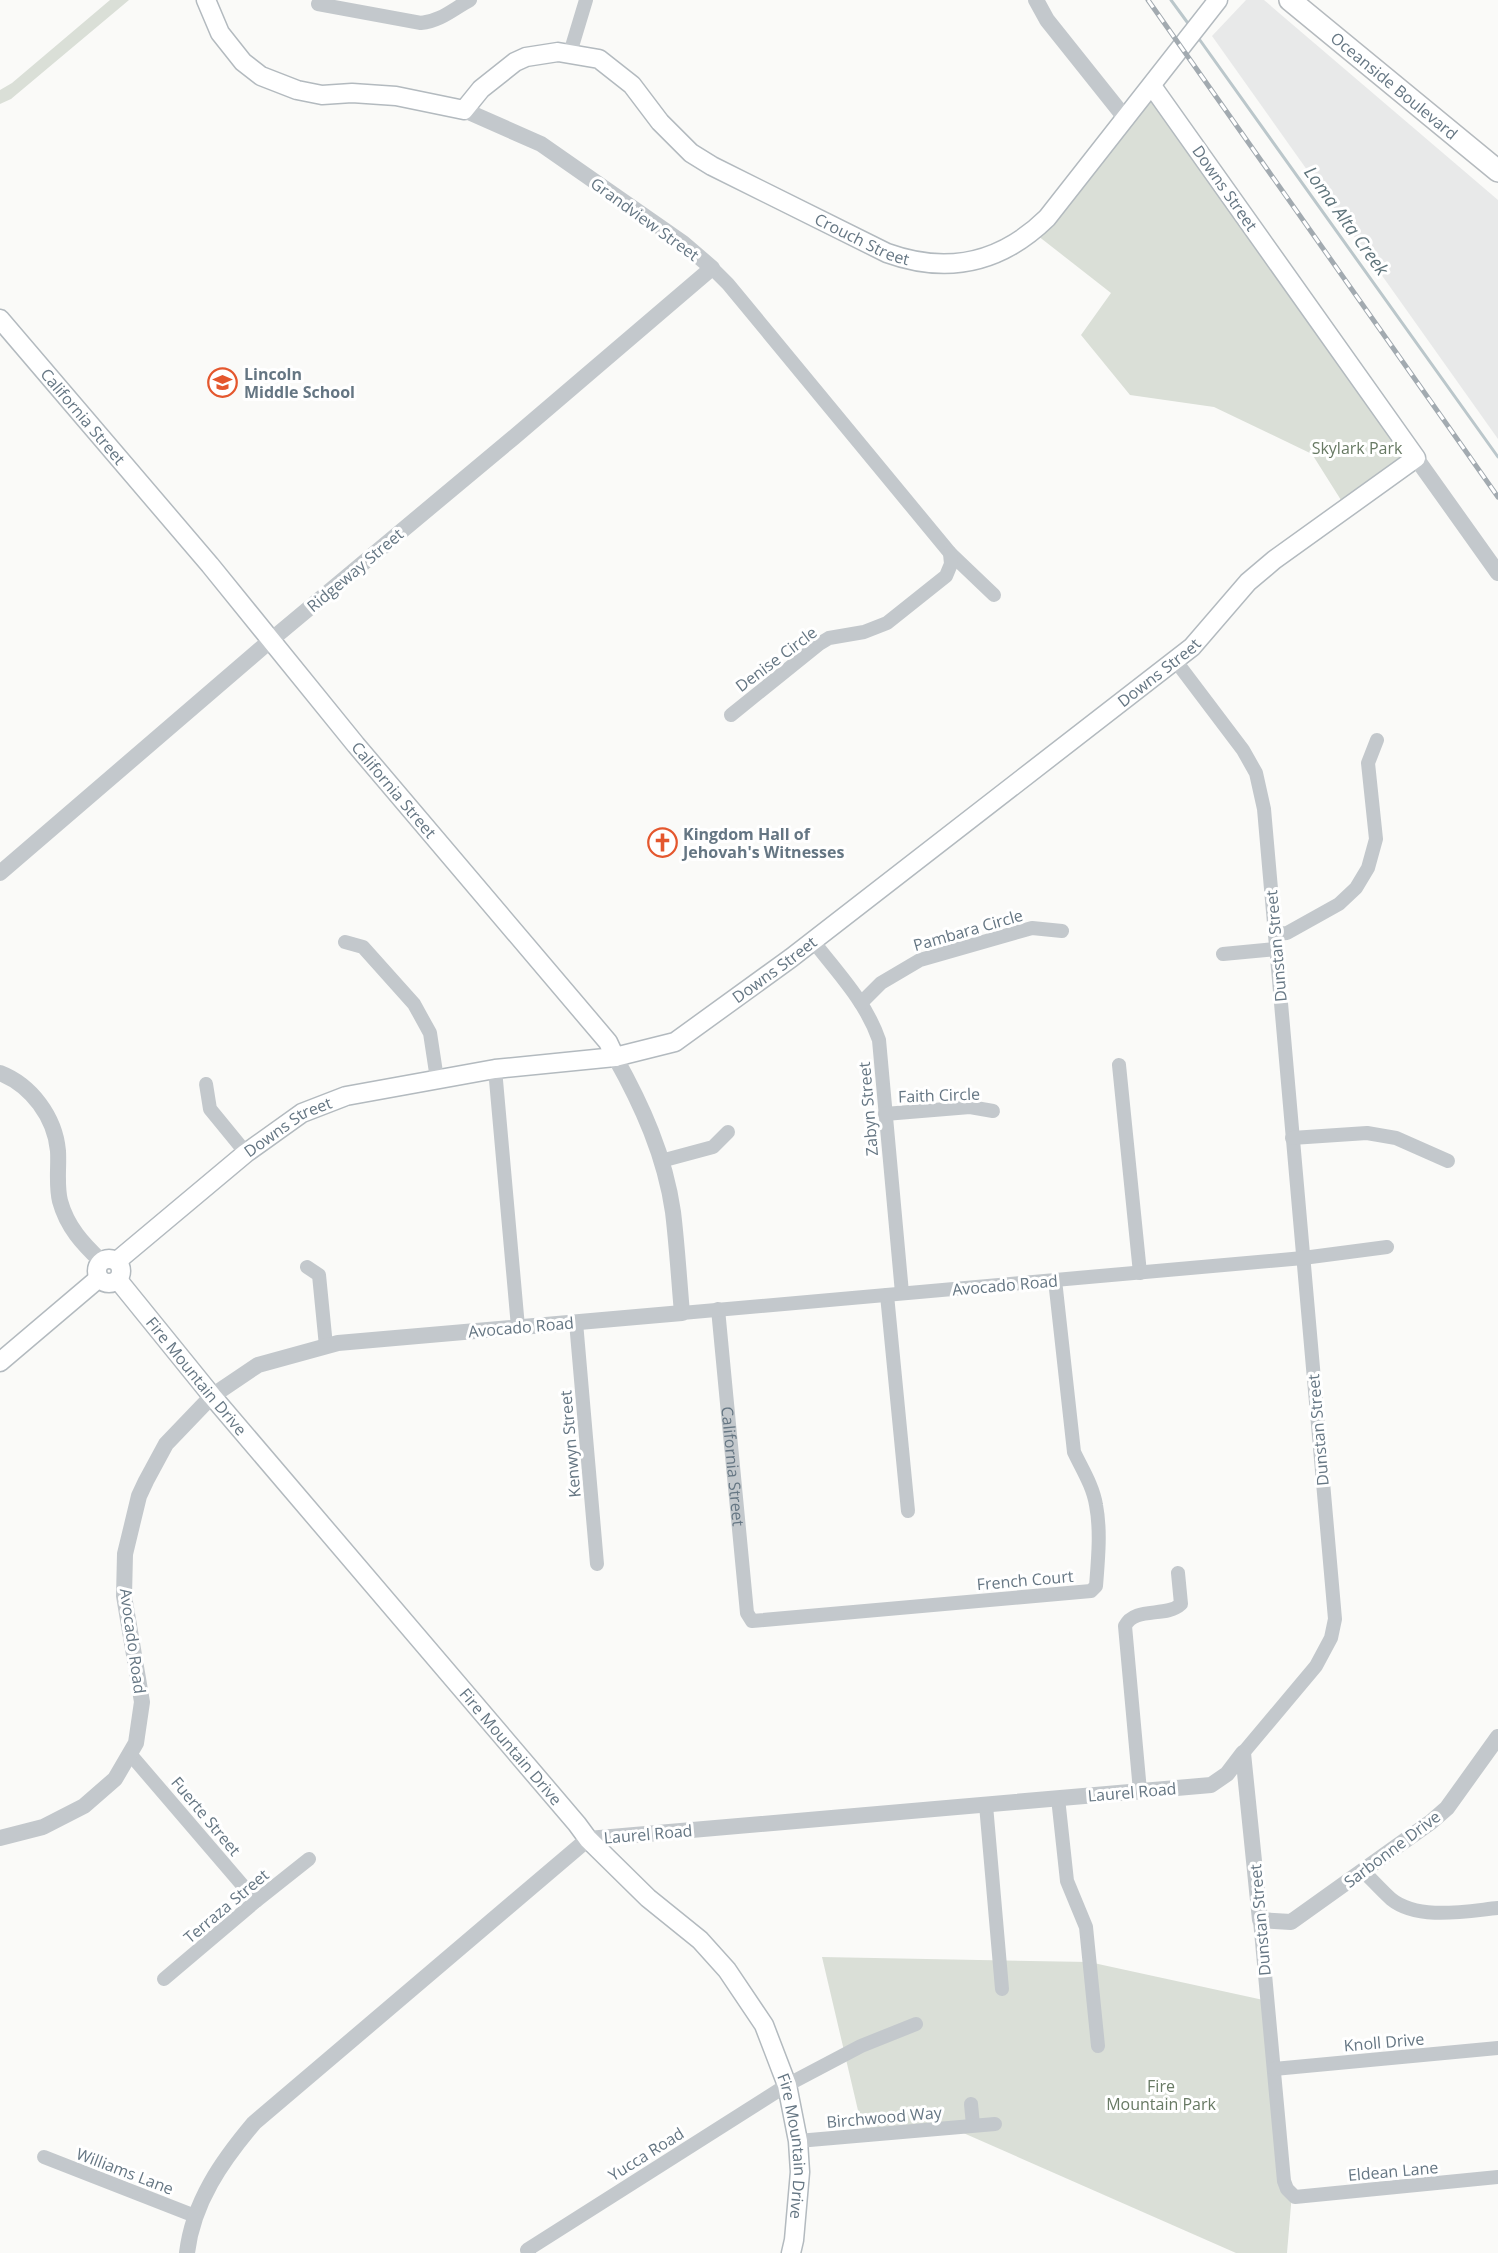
<svg xmlns="http://www.w3.org/2000/svg" width="1498" height="2253" viewBox="0 0 1498 2253" font-family="'Open Sans',sans-serif">
<rect width="100%" height="100%" fill="#fafaf8"/>
<path fill="#e8e9e9" d="M 1246,0 L 1264,0 L 1498,200 L 1498,439 L 1212,36 Z"/>
<path fill="#dadfd7" d="M 110,0 L 129,0 L 11,99 L 0,104 L 0,90 L 12,83 Z
M 1152,86 L 1416,458 L 1346,508 L 1312,454 L 1214,407 L 1130,395 L 1081,335 L 1111,293 L 1033,232 Z
M 822,1957 L 1089,1962 L 1268,2001 L 1292,2193 L 1287,2253 L 1236,2253 L 952,2128 L 864,2136 Z"/>
<g fill="none" stroke-linecap="round" stroke-linejoin="round">
<path stroke="#bbc7cb" stroke-width="3" d="M 1171,0 L 1190,26
M 1197,36 L 1498,457"/>
<defs>
<g id="secondary">
<path id="s2" d="M 206,0 L 220,33 L 243,62 L 261,76 L 297,90 L 322,95 L 352,93 L 396,96 L 464,110 L 481,89 L 515,62 L 526,57 L 558,52 L 599,59 L 632,85 L 660,122 L 691,153 L 712,166 L 887,253 C 948,275 1001,263 1047,218 L 1218,0"/>
<path id="s3" d="M 0,319 L 210,565 L 356,745 L 608,1042 L 615,1057"/>
<circle cx="109" cy="1271" r="12"/>
<path id="s4" d="M 117,1261 L 246,1153 L 302,1113 L 346,1096 L 495,1069 L 615,1057 L 675,1042 L 791,958 L 1192,647 L 1248,582 L 1274,560 L 1416,458 L 1152,86"/>
<path id="s5" d="M 118,1280 L 212,1396 L 577,1824 L 588,1839 L 648,1898 L 700,1940 L 727,1970 L 764,2025 L 787,2085 L 798,2141 L 800,2172 L 794,2240 L 791,2253"/>
<path d="M 0,1362 L 99,1278"/>
</g>
<g id="primary">
<path id="s6" d="M 1290,0 L 1498,171"/>
</g>
</defs>
<use href="#secondary" stroke="#b3babf" stroke-width="21"/>
<use href="#primary" stroke="#b5babe" stroke-width="24"/>
<g stroke="#c3c8cc" stroke-width="14">
<path d="M 318,4 L 421,23 C 441,21 453,9 470,0"/>
<path d="M 570,53 L 586,0"/>
<path d="M 712,268 L 728,284 L 950,553 L 994,595"/>
<path d="M 1175,660 L 1243,750 L 1256,773 L 1264,809 L 1335,1619 L 1331,1638 L 1316,1666 L 1243,1753"/>
<path d="M 731,715 L 819,644 L 829,638 L 864,632 L 887,623 L 946,576 L 951,564 L 950,553"/>
<path d="M 1275,934 L 1287,933 L 1339,904 L 1356,888 L 1368,868 L 1376,839 L 1368,763 L 1377,740"/>
<path d="M 813,941 C 838,973 866,1002 879,1040 L 902,1293"/>
<path d="M 345,942 L 363,947 L 414,1004 L 430,1033 L 437,1079"/>
<path d="M 1223,954 L 1276,949"/>
<path d="M 861,1003 L 881,983 L 920,960 L 1032,928 L 1062,931"/>
<path d="M 1119,1065 L 1140,1273"/>
<path d="M 495,1069 L 518,1327"/>
<path d="M 206,1084 L 210,1109 L 246,1153"/>
<path d="M 885,1114 L 970,1107 L 993,1111"/>
<path d="M 1292,1138 L 1367,1133 L 1396,1138 L 1448,1161"/>
<path d="M 661,1161 L 713,1147 L 728,1132"/>
<path d="M 307,1267 L 319,1275 L 326,1346"/>
<path d="M 887,1295 L 908,1511"/>
<path id="s1" d="M 718,1309 L 747,1613 L 752,1621 L 1091,1591 L 1096,1586 C 1098,1560 1101,1531 1096,1505 C 1093,1486 1082,1469 1074,1452 L 1055,1280"/>
<path d="M 682,1313 L 1303,1258 L 1387,1247"/>
<path d="M 576,1322 L 597,1564"/>
<path d="M 130,1754 L 256,1901"/>
<path d="M 1140,1791 L 1125,1626 C 1135,1606 1166,1618 1181,1604 L 1178,1573"/>
<path d="M 1058,1798 L 1067,1881 L 1086,1927 L 1098,2046"/>
<path d="M 986,1805 L 1002,1989"/>
<path d="M 1364,1872 C 1373,1881 1382,1891 1391,1899 C 1418,1921 1467,1911 1498,1908"/>
<path d="M 1260,1920 L 1284,2181 L 1287,2189 L 1295,2197 L 1498,2177"/>
<path d="M 164,1979 L 256,1901 L 309,1859"/>
<path d="M 1274,2069 L 1498,2048"/>
<path d="M 971,2104 L 973,2125"/>
<path d="M 798,2141 L 995,2124"/>
<path d="M 44,2157 L 195,2216"/>
<path d="M 529,2253 L 527,2250 L 787,2085 L 861,2046 L 916,2024"/>
</g>
<path stroke="#c3c8cc" stroke-width="16" d="M 1036,0 L 1047,20 L 1126,119
M 1416,458 L 1498,573
M 0,873 L 271,640 L 513,438 L 712,268 L 683,243 L 541,144 L 464,110
M 0,1073 C 31,1085 55,1117 58,1151 C 59,1167 56,1185 60,1201 C 67,1227 83,1244 101,1261
M 1243,1753 L 1260,1920 L 1291,1922 L 1431,1822 L 1447,1808 L 1498,1737
M 0,1838 L 43,1827 L 84,1806 L 115,1779 L 136,1743 L 142,1702 L 124,1596 L 125,1554 L 139,1496 L 146,1481 L 166,1444 L 212,1396 L 258,1365 L 338,1343 L 682,1313 C 679,1279 677,1245 673,1212 C 665,1156 642,1105 615,1057
M 187,2253 C 193,2202 222,2161 254,2123 L 588,1839 L 1211,1785 L 1227,1774 L 1243,1753"/>
<use href="#secondary" stroke="#fff" stroke-width="18"/>
<use href="#primary" stroke="#fff" stroke-width="21"/>
<defs>
<path id="rail" d="M 1148,0 L 1498,497"/>
</defs>
<use href="#rail" stroke="#a2aab0" stroke-width="5"/>
<use href="#rail" stroke="#fff" stroke-width="3" stroke-dasharray="9" stroke-linecap="butt"/>
</g>
<defs>
<symbol id="school-ring" viewBox="-11 -11 22 22"><circle r="9.5" fill="#fff" stroke="#e4572e" stroke-width="1.5"/><path d="M0-5L7-2L0 1L-7-2ZM-4 1L0 2.5L4 1V4Q0 6-4 4Z" fill="#e4572e"/></symbol>
<symbol id="church-ring" viewBox="-11 -11 22 22"><circle r="9.5" fill="#fff" stroke="#e4572e" stroke-width="1.5"/><path d="M-1.2-6h2.4v3.5h3.3v2.4h-3.3V6h-2.4V-.1h-3.3v-2.4h3.3Z" fill="#e4572e"/></symbol>
</defs>
<g fill-rule="evenodd">
<use href="#school-ring" x="206" y="366" width="33" height="33"/>
<use href="#church-ring" x="646" y="826" width="33" height="33"/>
</g>
<g text-anchor="middle" stroke-width="6" stroke-linejoin="round" paint-order="stroke">
<g font-size="16" fill="#657683" stroke="#fff">
<text dy="6" stroke="none"><textPath href="#s6" startOffset="135">Oceanside Boulevard</textPath></text>
<text transform="translate(1225 188) rotate(55)" y="6">Downs Street</text>
<text transform="translate(645 219) rotate(36)" y="6">Grandview Street</text>
<text dy="6" stroke="none"><textPath href="#s2" startOffset="784">Crouch Street</textPath></text>
<text dy="6" stroke="none"><textPath href="#s3" startOffset="128">California Street</textPath></text>
<text transform="translate(355 570) rotate(-40)" y="6">Ridgeway Street</text>
<text transform="translate(776 659) rotate(-37)" y="6">Denise Circle</text>
<text dy="6" stroke="none"><textPath href="#s4" startOffset="1227">Downs Street</textPath></text>
<text dy="6" stroke="none"><textPath href="#s3" startOffset="614">California Street</textPath></text>
<text transform="translate(968 930) rotate(-16)" y="6">Pambara Circle</text>
<text transform="translate(1276 946) rotate(-95)" y="6">Dunstan Street</text>
<text dy="6" stroke="none"><textPath href="#s4" startOffset="741">Downs Street</textPath></text>
<text transform="translate(939 1095) rotate(-2)" y="6">Faith Circle</text>
<text transform="translate(868 1109) rotate(-95)" y="6">Zabyn Street</text>
<text dy="6" stroke="none"><textPath href="#s4" startOffset="218">Downs Street</textPath></text>
<text transform="translate(1005 1285) rotate(-5)" y="6">Avocado Road</text>
<text transform="translate(521 1327) rotate(-5)" y="6">Avocado Road</text>
<text dy="6" stroke="none"><textPath href="#s5" startOffset="124">Fire Mountain Drive</textPath></text>
<text transform="translate(1318 1430) rotate(-95)" y="6">Dunstan Street</text>
<text transform="translate(570 1444) rotate(-95)" y="6">Kenwyn Street</text>
<text dy="6" stroke="none"><textPath href="#s1" startOffset="158">California Street</textPath></text>
<text transform="translate(1025 1580) rotate(-5)" y="6">French Court</text>
<text transform="translate(133 1641) rotate(82)" y="6">Avocado Road</text>
<text dy="6" stroke="none"><textPath href="#s5" startOffset="610">Fire Mountain Drive</textPath></text>
<text transform="translate(1132 1792) rotate(-5)" y="6">Laurel Road</text>
<text transform="translate(206 1816) rotate(50)" y="6">Fuerte Street</text>
<text transform="translate(648 1834) rotate(-5)" y="6">Laurel Road</text>
<text transform="translate(1392 1849) rotate(-37)" y="6">Sarbonne Drive</text>
<text transform="translate(226 1906) rotate(-40)" y="6">Terraza Street</text>
<text transform="translate(1260 1920) rotate(-95)" y="6">Dunstan Street</text>
<text transform="translate(1384 2042) rotate(-5)" y="6">Knoll Drive</text>
<text transform="translate(884 2117) rotate(-5)" y="6">Birchwood Way</text>
<text dy="6" stroke="none"><textPath href="#s5" startOffset="1114">Fire Mountain Drive</textPath></text>
<text transform="translate(646 2154) rotate(-32)" y="6">Yucca Road</text>
<text transform="translate(125 2171) rotate(21)" y="6">Williams Lane</text>
<text transform="translate(1393 2171) rotate(-5)" y="6">Eldean Lane</text>
</g>
<g font-size="16" font-weight="bold" fill="#657683" stroke="#fff" text-anchor="start">
<text x="244" y="380">Lincoln<tspan x="244" dy="18">Middle School</tspan></text>
<text x="683" y="840">Kingdom Hall of<tspan x="683" dy="18">Jehovah's Witnesses</tspan></text>
</g>
<g font-size="16" fill="#687a64" stroke="#fff">
<text x="1357" y="454">Skylark Park</text>
<text x="1161" y="2092">Fire<tspan x="1161" dy="18">Mountain Park</tspan></text>
</g>
<g font-size="18" font-style="italic" fill="#60757c" stroke="#fff">
<text transform="translate(1346 221) rotate(54)" y="6">Loma Alta Creek</text>
</g>
</g>
</svg>
